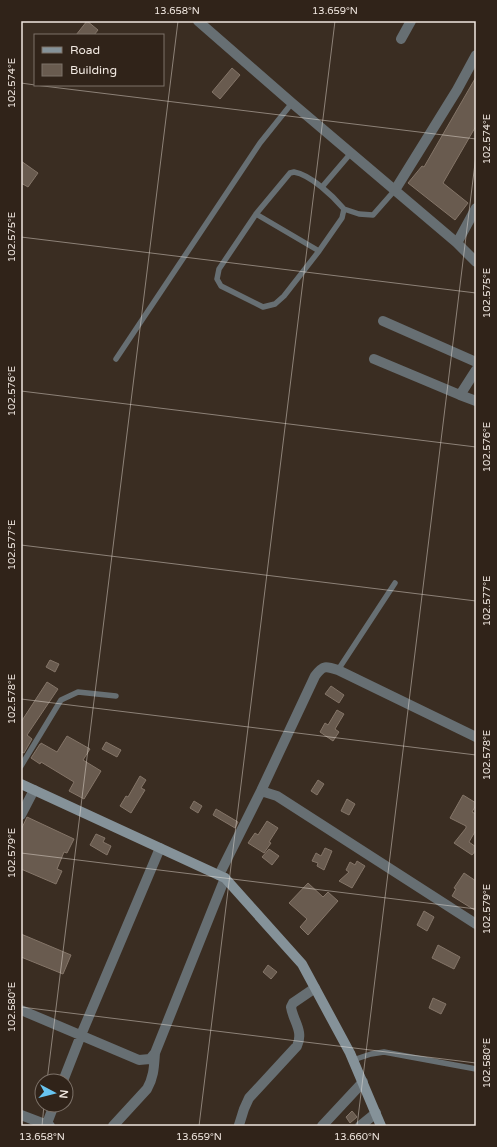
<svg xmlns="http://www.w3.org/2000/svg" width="497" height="1147" viewBox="0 0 497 1147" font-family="'Varela Round',sans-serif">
<rect width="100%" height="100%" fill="#3a2d22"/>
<path fill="#695b4f" stroke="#847568" d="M 87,21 L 98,30 L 94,35 L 76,35 Z
M 232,68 L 240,75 L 220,99 L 212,92 Z
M 476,77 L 476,126 L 443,183 L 468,203 L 455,220 L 408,183 L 422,166 L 424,167 Z
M 21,161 L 38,173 L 28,187 L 21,183 Z
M 50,660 L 59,664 L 55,672 L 46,667 Z
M 47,682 L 58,689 L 27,735 L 32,739 L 24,753 L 21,752 L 21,722 Z
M 331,686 L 344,695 L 339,703 L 325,694 Z
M 337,710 L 344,714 L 335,729 L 339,732 L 333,741 L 320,732 L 325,723 L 328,725 Z
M 67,736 L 90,749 L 83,760 L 101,771 L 84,799 L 69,791 L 74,782 L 41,762 L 40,764 L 31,758 L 40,744 L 41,744 L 41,743 L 57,752 Z
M 106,742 L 121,750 L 117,757 L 102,749 Z
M 140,776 L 146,780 L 141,788 L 145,790 L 131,813 L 120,806 L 126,796 L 128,797 Z
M 318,780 L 324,784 L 317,795 L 311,791 Z
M 463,795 L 476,803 L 476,805 L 472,812 L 476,814 L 476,830 L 469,842 L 476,847 L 476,850 L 472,855 L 454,843 L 466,828 L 466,826 L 450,818 Z
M 347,799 L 355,804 L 349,815 L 341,811 Z
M 194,801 L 202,806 L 198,813 L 190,808 Z
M 216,809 L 238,822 L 235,828 L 213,815 Z
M 27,817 L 74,839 L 67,853 L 64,852 L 57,869 L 62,871 L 56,884 L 21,869 L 21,830 Z
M 267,821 L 278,828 L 269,842 L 271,843 L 264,853 L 248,843 L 255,833 L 258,835 Z
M 96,834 L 105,838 L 103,842 L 111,846 L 107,855 L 90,845 Z
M 325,848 L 332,851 L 324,870 L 317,866 L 318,863 L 312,861 L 316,853 L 321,856 Z
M 269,849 L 279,856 L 272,865 L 262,857 Z
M 357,861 L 365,866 L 352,888 L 339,881 L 349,872 L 346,870 L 350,862 L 355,865 Z
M 464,873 L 476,881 L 476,911 L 452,896 L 456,889 L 454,888 Z
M 308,883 L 323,897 L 328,892 L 338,901 L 308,935 L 300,927 L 307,919 L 289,903 Z
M 424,911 L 434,917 L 427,931 L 417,925 Z
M 21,934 L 71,955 L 63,974 L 21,957 Z
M 438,945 L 460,957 L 454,969 L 432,958 Z
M 268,965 L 277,972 L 271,979 L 263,972 Z
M 433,998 L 446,1004 L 441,1014 L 429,1008 Z
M 352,1111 L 357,1117 L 350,1123 L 346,1117 Z"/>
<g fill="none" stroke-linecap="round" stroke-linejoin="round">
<path stroke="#676f73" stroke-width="5.5" d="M 294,172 C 311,175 333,196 344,209 L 342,218 L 319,251 L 284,296 L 275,304 L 263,307 L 221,286 L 217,279 L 219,269 L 256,214 L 290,173 Z
M 322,187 L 351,153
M 344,209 L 359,214 L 373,215 L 395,190
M 256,214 L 319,251
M 116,359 L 260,143 L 292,103
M 338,670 L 395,583
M 21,766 L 61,700 L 78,692 L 116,696
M 353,1060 L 371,1054 L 384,1052 L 476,1069"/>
<path stroke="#676f73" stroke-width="10" d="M 198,21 L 292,103 L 457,243 L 476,262
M 401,39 L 411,21
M 395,190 L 457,90 L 476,55
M 457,243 L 476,208
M 383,321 L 476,362
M 374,359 L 460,395
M 476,370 L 460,395 L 476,401
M 261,791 L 277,796 L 476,924
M 21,815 L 34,790
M 219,875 L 261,791 L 315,676 C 323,665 326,666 338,670 L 476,737
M 21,1010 L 139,1060 L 150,1059 L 155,1053 L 225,878
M 63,1081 L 81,1035 L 160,848
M 21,1115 L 50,1126
M 239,1125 L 244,1109 L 249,1098 L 297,1046 C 304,1031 293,1021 291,1007 L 293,1003 L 315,988
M 46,1126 L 54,1105
M 113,1126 L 147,1089 C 154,1077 154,1066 155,1053
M 322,1126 L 363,1082
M 360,1126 L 376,1113"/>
<path stroke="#859299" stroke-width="10" d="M 21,784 L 225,878 L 302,964 L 350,1053 L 381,1126"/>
</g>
<path fill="none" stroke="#f1e8e1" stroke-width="1" stroke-opacity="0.45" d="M 21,83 L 35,85M 35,85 L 476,139M 21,237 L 476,293M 21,391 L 476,447M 21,545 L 476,601M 21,699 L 476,755M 21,853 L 476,909M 21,1007 L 476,1063M 47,1081 L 178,21M 42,1126 L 44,1105M 199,1126 L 335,21M 357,1126 L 476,155"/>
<rect width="497" height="1147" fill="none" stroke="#302319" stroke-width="44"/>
<rect x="34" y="34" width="130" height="52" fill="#302319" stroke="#7d7269"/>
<rect x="42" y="47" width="20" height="6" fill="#859299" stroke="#7d7269"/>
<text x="70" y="54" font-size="12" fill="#f1e8e1">Road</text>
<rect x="42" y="64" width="20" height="12" fill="#695b4f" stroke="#7d7269"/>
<text x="70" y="74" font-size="12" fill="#f1e8e1">Building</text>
<g transform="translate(54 1093) rotate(97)"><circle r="19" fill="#302319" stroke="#7d7269"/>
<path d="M0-3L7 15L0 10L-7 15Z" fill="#68c4f0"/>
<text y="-6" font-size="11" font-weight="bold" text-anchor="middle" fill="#f1e8e1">N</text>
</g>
<rect x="22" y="22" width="453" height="1103" fill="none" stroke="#f1e8e1" stroke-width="1.5"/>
<g font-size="10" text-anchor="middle" fill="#f1e8e1">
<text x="177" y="14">13.658°N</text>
<text x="335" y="14">13.659°N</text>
<text transform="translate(11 83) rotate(-90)" y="4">102.574°E</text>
<text transform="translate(486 139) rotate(-90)" y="4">102.574°E</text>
<text transform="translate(11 237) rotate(-90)" y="4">102.575°E</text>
<text transform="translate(486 293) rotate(-90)" y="4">102.575°E</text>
<text transform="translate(11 391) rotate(-90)" y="4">102.576°E</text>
<text transform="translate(486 447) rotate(-90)" y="4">102.576°E</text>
<text transform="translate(11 545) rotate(-90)" y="4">102.577°E</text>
<text transform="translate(486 601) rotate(-90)" y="4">102.577°E</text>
<text transform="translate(11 699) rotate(-90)" y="4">102.578°E</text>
<text transform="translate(486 755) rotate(-90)" y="4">102.578°E</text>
<text transform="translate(11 853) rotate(-90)" y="4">102.579°E</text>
<text transform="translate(486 909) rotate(-90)" y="4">102.579°E</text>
<text transform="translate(11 1007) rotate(-90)" y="4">102.580°E</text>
<text transform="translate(486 1063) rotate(-90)" y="4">102.580°E</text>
<text x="42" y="1140">13.658°N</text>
<text x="199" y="1140">13.659°N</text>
<text x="357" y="1140">13.660°N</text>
</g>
</svg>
